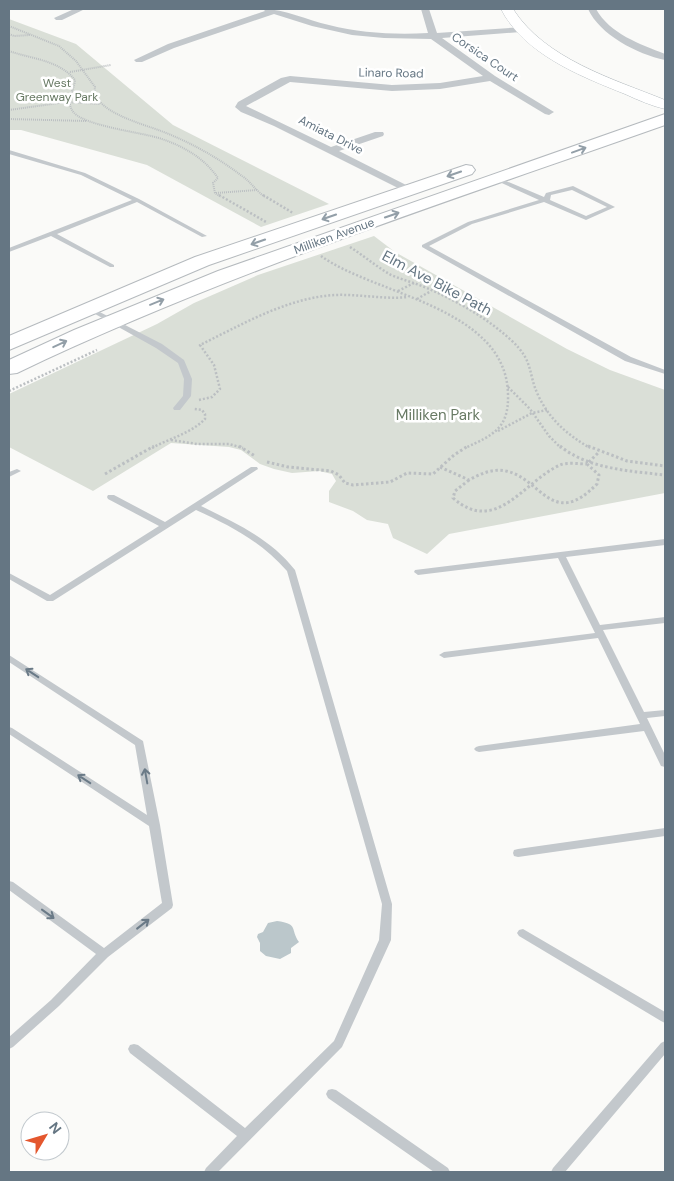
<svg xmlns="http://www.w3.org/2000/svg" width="674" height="1181" viewBox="0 0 674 1181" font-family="'DM Sans',sans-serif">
<rect width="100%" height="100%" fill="#fafaf8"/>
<path fill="#dadfd7" d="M 9,19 L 76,44 L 173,125 L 329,204 L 261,227 L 147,165 L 21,130 L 9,130 Z
M 374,236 L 395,252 L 567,349 L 610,370 L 665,390 L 665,493 L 449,534 L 427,554 L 393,538 L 388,524 L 367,520 L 353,511 L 329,502 L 329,491 L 336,481 L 332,474 L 319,471 L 292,473 L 274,469 L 260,464 L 241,450 L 229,447 L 171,443 L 93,491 L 9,447 L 9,394 L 157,324 L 194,303 L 258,275 Z"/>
<path fill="#bbc7cb" d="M 277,921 C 299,924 290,929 299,942 L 291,948 L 291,953 L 280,959 L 266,956 L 260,951 L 260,943 L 257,937 L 258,934 L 263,932 L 268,923 Z"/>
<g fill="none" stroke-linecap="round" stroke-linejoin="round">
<defs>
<path id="secondary" d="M 501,9 L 513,9 C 545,59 613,79 665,100 L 665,109 C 652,106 638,100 625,94 C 580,76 524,54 501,9 Z"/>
<path id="primary" d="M 665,114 L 665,125 C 447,202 226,273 17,373 L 9,374 L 9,360 L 74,330 L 218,271 Z
M 466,165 L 472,166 L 475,170 L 472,174 L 209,265 L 9,350 L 9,336 L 195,257 Z"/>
</defs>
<use href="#secondary" stroke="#b3babf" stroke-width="1"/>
<use href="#primary" stroke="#b5babe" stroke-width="2"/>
<path stroke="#bbbfc2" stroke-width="2" stroke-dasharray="1 1" stroke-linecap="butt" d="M 9,26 L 59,46 L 76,61 L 95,87 C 91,111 143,124 161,131 C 190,142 217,157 242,176 C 251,182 256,191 265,197
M 9,34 L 14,36 L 30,35
M 9,51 C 32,59 59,60 75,80 C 74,91 66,99 72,110 C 80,126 142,132 162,139 C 185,147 204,158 218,178 L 213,183 L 215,193 L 221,197
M 70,72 L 111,65
M 9,110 L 66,102 L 100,104
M 9,119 L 86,121
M 216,193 L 257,190"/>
<path stroke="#bbbfc2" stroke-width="2.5" stroke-dasharray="2 2" stroke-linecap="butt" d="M 219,195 L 266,222
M 263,195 L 293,213
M 350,247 C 364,256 377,267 391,275 C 403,280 415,283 427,288 C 457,301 487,318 511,340 C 535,362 527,373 539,397 C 550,420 568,435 590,448
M 321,256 C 375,295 506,307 508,394 C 509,429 493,435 465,448
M 398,291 L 414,283
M 417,299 L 431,291
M 508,387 L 530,409 L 549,436 L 561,448
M 9,391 L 97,350
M 199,400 L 212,397 L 220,389 L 214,365 L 200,345 C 239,326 280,302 324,296 C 352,292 380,300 408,297
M 498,431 L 532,413 L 547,410
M 171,440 L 197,444 L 229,444 L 243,448
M 152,448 C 170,438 190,434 205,419 L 205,414 L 202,410 L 194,409"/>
<path stroke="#bbbfc2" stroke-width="3" stroke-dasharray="2.5 2.5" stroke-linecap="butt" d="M 239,446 L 255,456
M 560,446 C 588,469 630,471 665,475
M 588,446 L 627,461 L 665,466
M 267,462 L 288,467 L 331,471 L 339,475 L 345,483 L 353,485 L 390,482 L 407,473 L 433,474 L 454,455 L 468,446
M 440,467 L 469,480 C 480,474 493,468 506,471 C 541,478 552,530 597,484 L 599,475 L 587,464 L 598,453
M 105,474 L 154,446
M 469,480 L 455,491 L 453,498 C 496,536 524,481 560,465 C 567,462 579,464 587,464"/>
<path fill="#c3c8cc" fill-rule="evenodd" d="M 9,150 L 85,173 L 139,199 L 207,236 L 202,237 L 137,202 L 57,234 L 114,265 L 114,267 L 110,267 L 51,236 L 9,252 L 9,248 L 132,200 L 81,175 L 9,154 Z
M 495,178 L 499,178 L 544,197 L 546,193 L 573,186 L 615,207 L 586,220 L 544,202 L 472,224 L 429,246 L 631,357 L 665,370 L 665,374 L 625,361 L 422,247 L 422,245 L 468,222 L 539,200 L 495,180 ZM 572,190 L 607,207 L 586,216 L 550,200 L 551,195 Z
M 90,307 L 162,344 L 184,360 L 192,379 L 191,396 L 180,410 L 174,410 L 173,408 L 183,396 L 184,379 L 178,363 L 156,348 L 88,310 L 88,308 Z
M 251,467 L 257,467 L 258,469 L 201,506 C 236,523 271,539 295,570 L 392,904 L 391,940 L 342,1047 L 218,1172 L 204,1172 L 206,1168 L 237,1136 L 130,1053 L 128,1049 L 130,1045 L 134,1044 L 138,1045 L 245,1128 L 334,1041 L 379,940 L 382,904 L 287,571 C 260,541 231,526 196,510 L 53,601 L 47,601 L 9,579 L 9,573 L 50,595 L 159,526 L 108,499 L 107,497 L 108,495 L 114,495 L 165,522 Z
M 17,469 L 21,471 L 9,477 L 9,472 Z
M 665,539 L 665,545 L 566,557 L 600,625 L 665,617 L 665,623 L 603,630 L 644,712 L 665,710 L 665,716 L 647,718 L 665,755 L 665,767 L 661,766 L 660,764 L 644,731 L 479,752 L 476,751 L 474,749 L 476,747 L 479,746 L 640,724 L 598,638 L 444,658 L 439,655 L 444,652 L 595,633 L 558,558 L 418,575 L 414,572 L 415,570 Z
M 9,655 L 143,741 L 160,825 L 173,905 L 172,908 L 108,957 L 59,1006 L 13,1047 L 9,1049 L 9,1037 L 51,1000 L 96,954 L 9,890 L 9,881 L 13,882 L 104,948 L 162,903 L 149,826 L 9,734 L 9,727 L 12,728 L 147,815 L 135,745 L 9,662 Z
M 665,828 L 665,836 L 518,857 L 514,856 L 513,853 L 514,850 L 518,849 Z
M 523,929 L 665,1012 L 665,1023 L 661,1021 L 519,936 L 517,933 L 519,930 Z
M 665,1041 L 665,1054 L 565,1172 L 551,1172 L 553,1168 L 661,1043 Z
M 332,1089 L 336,1090 L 448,1168 L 450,1172 L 434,1172 L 328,1098 L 326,1094 L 328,1090 Z"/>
<path fill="#c3c8cc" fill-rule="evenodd" d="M 74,9 L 85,9 L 62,20 L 56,20 L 54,18 Z
M 263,9 C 285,9 307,20 329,25 C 361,33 395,35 428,33 L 421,9 L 429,9 L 437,33 L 524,27 L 524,31 L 521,32 L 442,38 L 495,76 L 554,112 L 549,115 L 545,114 L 490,81 L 440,89 L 392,91 L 290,82 L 246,106 L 331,147 L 375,132 L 383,132 L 384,134 L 383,136 L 339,151 L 412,188 L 414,190 L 412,192 L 408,193 L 274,126 L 241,112 L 235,107 L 238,102 L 281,78 L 290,76 L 392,85 L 440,83 L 483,76 L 431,39 L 384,38 L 352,35 L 312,26 L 274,14 L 174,48 L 142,62 L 136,62 L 134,60 L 168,44 L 265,11 Z
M 588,9 L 596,9 C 610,34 640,44 665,54 L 665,60 C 637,54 600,35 588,9 Z"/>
<use href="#secondary" fill="#fff" fill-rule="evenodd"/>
<use href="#primary" fill="#fff" fill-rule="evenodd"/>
</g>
<defs><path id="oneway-shaft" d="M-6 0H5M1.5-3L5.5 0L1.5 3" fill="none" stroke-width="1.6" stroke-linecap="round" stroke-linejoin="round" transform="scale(1.25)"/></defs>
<g stroke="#939fa8">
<use href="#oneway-shaft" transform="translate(579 150) rotate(-20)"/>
<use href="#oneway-shaft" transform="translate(454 174) rotate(161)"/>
<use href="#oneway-shaft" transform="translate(392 215) rotate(-19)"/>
<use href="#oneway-shaft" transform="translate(329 217) rotate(161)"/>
<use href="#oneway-shaft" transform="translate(258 242) rotate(161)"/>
<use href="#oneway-shaft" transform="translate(157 302) rotate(-22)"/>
<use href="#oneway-shaft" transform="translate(60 344) rotate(-25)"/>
</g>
<g stroke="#6a7a87">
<use href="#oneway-shaft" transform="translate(32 673) rotate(-147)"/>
<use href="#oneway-shaft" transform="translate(146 776) rotate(-100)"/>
<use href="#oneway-shaft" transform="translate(84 779) rotate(-147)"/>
<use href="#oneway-shaft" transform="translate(48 914) rotate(36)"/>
<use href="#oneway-shaft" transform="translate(143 924) rotate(-38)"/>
</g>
<g text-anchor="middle" stroke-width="5" stroke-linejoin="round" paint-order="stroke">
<g font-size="12" fill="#657683" stroke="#fff">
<text transform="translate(485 57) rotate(34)" y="4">Corsica Court</text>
<text transform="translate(391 73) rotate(1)" y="4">Linaro Road</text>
<text transform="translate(331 135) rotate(27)" y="4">Amiata Drive</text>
<text transform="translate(334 236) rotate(-20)" y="4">Milliken Avenue</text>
</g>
<g font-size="12" fill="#687a64" stroke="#fff">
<text x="57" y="87">West<tspan x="57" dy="14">Greenway Park</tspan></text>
</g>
<g font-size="15" fill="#657683" stroke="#fff">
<text transform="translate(437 283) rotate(28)" y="5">Elm Ave Bike Path</text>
</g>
<g font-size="15" fill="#687a64" stroke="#fff">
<text x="438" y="420">Milliken Park</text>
</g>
</g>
<rect width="674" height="1181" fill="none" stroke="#657683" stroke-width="20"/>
<g transform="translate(45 1136) rotate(52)"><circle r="24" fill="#ffffff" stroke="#c1c8cd"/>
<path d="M0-4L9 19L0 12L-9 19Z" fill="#e4572e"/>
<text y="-8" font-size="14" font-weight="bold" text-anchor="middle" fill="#657683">N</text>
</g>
</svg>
